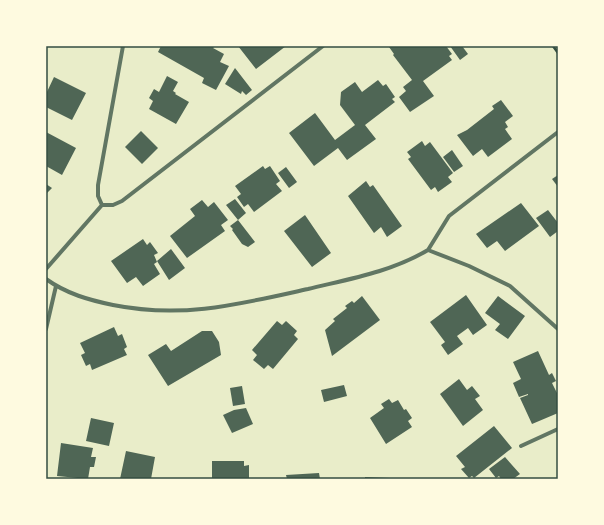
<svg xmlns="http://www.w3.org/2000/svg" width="604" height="525" viewBox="0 0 604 525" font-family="Lato,sans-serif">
<rect width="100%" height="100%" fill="#e9edc9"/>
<path fill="#4f6655" d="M 161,46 L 215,46 L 213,48 L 224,54 L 220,62 L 229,66 L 216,90 L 202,83 L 204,78 L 158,52 Z
M 238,46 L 286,46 L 256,69 Z
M 391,46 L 446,46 L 452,54 L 449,56 L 452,60 L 423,81 L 434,96 L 410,112 L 399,97 L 406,91 L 403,87 L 412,80 L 393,55 L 394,54 L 389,47 Z
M 450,46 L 462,46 L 468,54 L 460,60 Z
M 235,68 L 252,90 L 246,95 L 242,91 L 241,94 L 225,84 Z
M 167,76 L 178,82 L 173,91 L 176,93 L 175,94 L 189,102 L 176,124 L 149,109 L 153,101 L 149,98 L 154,89 L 159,92 Z
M 54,77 L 86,93 L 72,120 L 46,107 L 46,94 Z
M 378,80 L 383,86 L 386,84 L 395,97 L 392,99 L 395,102 L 365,125 L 376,139 L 347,160 L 338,148 L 314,166 L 289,133 L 315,113 L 335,140 L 355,125 L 340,105 L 341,92 L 355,82 L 362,92 Z
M 501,100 L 513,116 L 505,122 L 508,127 L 505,129 L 512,139 L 488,157 L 482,149 L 473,156 L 457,135 L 467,130 L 494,109 L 492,106 Z
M 141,131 L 158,148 L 142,164 L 125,147 Z
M 46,132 L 76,148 L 62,175 L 46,166 Z
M 422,141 L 425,146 L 430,142 L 453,173 L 448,177 L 452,182 L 438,192 L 435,187 L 431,190 L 408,159 L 411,157 L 407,152 Z
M 452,150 L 463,166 L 454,172 L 443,157 Z
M 263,166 L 265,169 L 270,166 L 280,181 L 276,184 L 282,191 L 254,212 L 248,204 L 244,207 L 237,197 L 241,194 L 235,186 Z
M 286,167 L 297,182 L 289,188 L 278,173 Z
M 558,175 L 558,187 L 552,179 Z
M 366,181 L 370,187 L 373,185 L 402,226 L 387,237 L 381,227 L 374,233 L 348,196 Z
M 46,184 L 52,188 L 46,194 Z
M 235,199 L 246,213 L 238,220 L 226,205 Z
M 202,200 L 208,207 L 214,202 L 228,220 L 221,225 L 225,231 L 187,258 L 170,236 L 195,216 L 190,209 Z
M 521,203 L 539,226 L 505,251 L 497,241 L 487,248 L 476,234 Z
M 548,210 L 558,223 L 558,231 L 550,237 L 536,218 Z
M 305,215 L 331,253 L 312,267 L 284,231 Z
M 238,220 L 255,242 L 248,247 L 242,244 L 232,230 L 233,229 L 230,226 Z
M 143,239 L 147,245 L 150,242 L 158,253 L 154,255 L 157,262 L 154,264 L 160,274 L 143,286 L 136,277 L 127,283 L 111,261 Z
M 171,249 L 185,268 L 169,280 L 157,261 Z
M 466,295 L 487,325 L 473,335 L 468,328 L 457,336 L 463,344 L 448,355 L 441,345 L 445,342 L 430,322 Z
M 362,296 L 380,320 L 332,356 L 325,330 L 335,321 L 333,319 L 347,308 L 345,306 L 352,301 L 354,303 Z
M 498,296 L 525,316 L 508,339 L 495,330 L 500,324 L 485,313 Z
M 277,321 L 282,325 L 286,321 L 297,331 L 294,335 L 298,339 L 273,369 L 268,365 L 264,369 L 253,360 L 257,355 L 252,350 Z
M 114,327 L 118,336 L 122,334 L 127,347 L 124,349 L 127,355 L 92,370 L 90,364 L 86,366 L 81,355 L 85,353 L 80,343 Z
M 202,331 L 212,331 L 219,342 L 221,355 L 168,386 L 148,355 L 166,344 L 171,351 Z
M 538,351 L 549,375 L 552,373 L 556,381 L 552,383 L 558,395 L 558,413 L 532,424 L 520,398 L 528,395 L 528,394 L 519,397 L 513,383 L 521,379 L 513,362 Z
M 459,379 L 467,390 L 472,386 L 480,396 L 475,399 L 483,410 L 463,426 L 440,394 Z
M 344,385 L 347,396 L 324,402 L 321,390 Z
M 242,386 L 245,404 L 233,406 L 230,388 Z
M 389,399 L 392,403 L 398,400 L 404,410 L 406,409 L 412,418 L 408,421 L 412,427 L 386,444 L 370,418 L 384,408 L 381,404 Z
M 246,408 L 253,424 L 232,433 L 223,415 L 234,410 Z
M 91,418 L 114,423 L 109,446 L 86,441 Z
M 494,426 L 512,448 L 474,478 L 472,476 L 469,478 L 461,469 L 465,467 L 456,456 Z
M 61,443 L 93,448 L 91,457 L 96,457 L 94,467 L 90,467 L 88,479 L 57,476 Z
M 126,451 L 155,457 L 151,479 L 120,479 Z
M 505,457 L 520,474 L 513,479 L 501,479 L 499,476 L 496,478 L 489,469 Z
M 212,461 L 244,461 L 244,466 L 249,465 L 249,479 L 212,479 Z
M 319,473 L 320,479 L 287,479 L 286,475 Z
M 365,477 L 390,478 L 390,479 L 365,479 Z"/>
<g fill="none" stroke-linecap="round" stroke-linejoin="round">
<path stroke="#344e41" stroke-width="2.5" d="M 553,46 L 558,53"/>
<path stroke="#617663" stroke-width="4" d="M 102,205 L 98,196 L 98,185 L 123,46
M 428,250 L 449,216 L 558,132
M 46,269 L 102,205 L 113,205 L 122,201 L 323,46
M 46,279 C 67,294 89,300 113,305 C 183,319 240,304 308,289 C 349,279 391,272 428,250 L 469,266 L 510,286 L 558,329
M 46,329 L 56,286
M 521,446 L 558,429"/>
</g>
<rect width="604" height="525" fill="none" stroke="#fefae0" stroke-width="94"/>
<rect x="47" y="47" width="510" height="431" fill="none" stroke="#344e41" stroke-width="1.5"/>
</svg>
